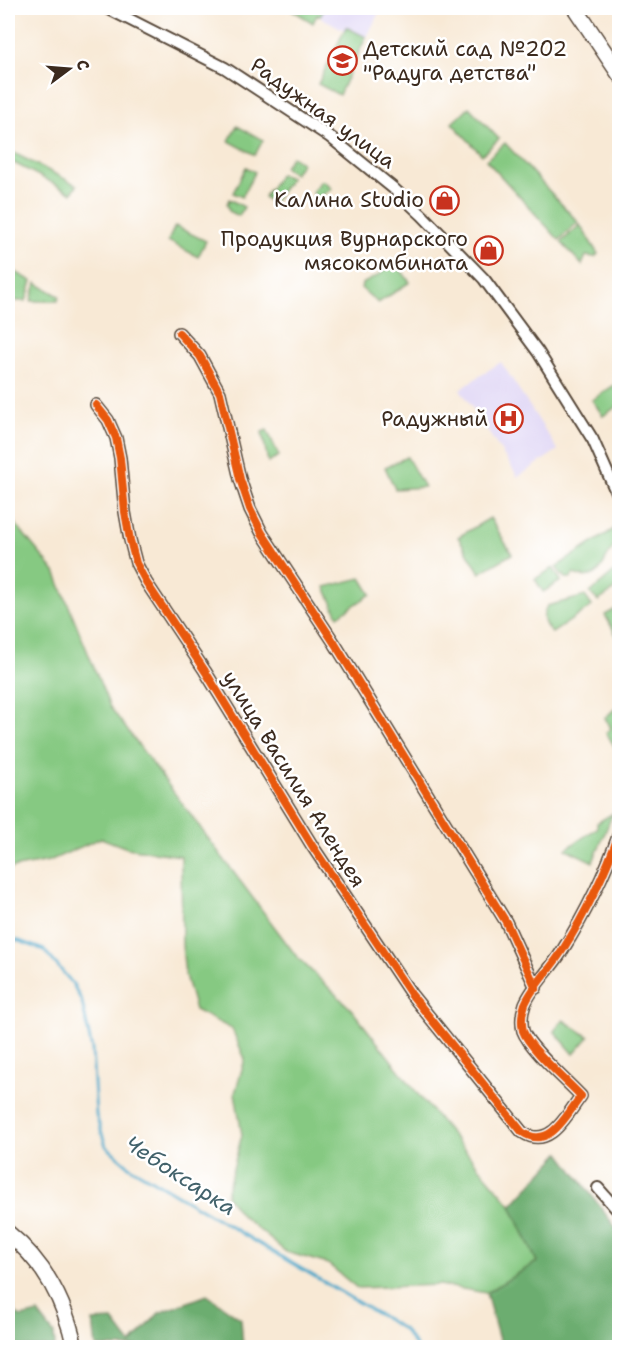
<svg xmlns="http://www.w3.org/2000/svg" width="627" height="1355" viewBox="0 0 627 1355" font-family="'Shantell Sans',sans-serif">
<rect width="100%" height="100%" fill="#fff"/>
<filter id="ink" filterUnits="userSpaceOnUse"><feTurbulence type="fractalNoise" baseFrequency=".0167" numOctaves="2"/><feDisplacementMap in="SourceGraphic" scale="12" xChannelSelector="R" yChannelSelector="G"/><feConvolveMatrix kernelMatrix="1 2 1 2 8 2 1 2 1" color-interpolation-filters="sRGB"/></filter>
<filter id="wash" filterUnits="userSpaceOnUse"><feTurbulence type="fractalNoise" baseFrequency=".008" numOctaves="4" result="noise"/><feDisplacementMap in="SourceGraphic" scale="24" xChannelSelector="R" yChannelSelector="G"/><feGaussianBlur stdDeviation="1.35" result="paint"/><feColorMatrix in="noise" values="0 0 0 0 0 0 0 0 0 0 0 0 0 0 0 0 0 1.4 0 .05"/><feComposite in="paint" operator="in"/></filter>
<g filter="url(#wash)">
<rect width="100%" height="100%" fill="#f8e9d5"/>
<path fill="#dfd5f5" d="M 304,8 L 381,8 L 339,95 L 318,84 L 344,30 Z
M 501,362 L 558,450 L 518,477 L 460,389 Z"/>
<path fill="#86c982" stroke="#607a50" stroke-width="1.5" d="M 289,8 L 325,8 L 320,16 L 317,15 L 313,23 Z
M 346,27 L 366,37 L 339,95 L 318,84 Z
M 469,107 L 499,139 L 482,155 L 452,123 Z
M 237,126 L 263,140 L 255,155 L 229,141 Z
M 505,143 L 578,222 L 559,240 L 486,160 Z
M 8,150 L 77,185 L 72,193 L 8,160 Z
M 292,156 L 302,163 L 294,174 L 284,167 Z
M 246,167 L 255,172 L 242,197 L 233,193 Z
M 280,174 L 291,178 L 273,203 L 264,197 Z
M 321,181 L 324,181 L 332,189 L 317,198 L 312,192 Z
M 229,199 L 244,207 L 239,216 L 229,211 L 227,204 Z
M 580,225 L 598,254 L 595,257 L 586,256 L 582,265 L 561,242 Z
M 175,226 L 206,241 L 198,257 L 168,241 Z
M 394,261 L 410,282 L 378,303 L 361,288 L 362,284 L 379,275 Z
M 8,268 L 32,281 L 26,301 L 8,301 Z
M 36,283 L 59,296 L 58,301 L 31,301 Z
M 619,382 L 619,405 L 603,416 L 592,400 Z
M 267,430 L 279,456 L 268,462 L 262,432 Z
M 407,457 L 424,487 L 395,489 L 385,467 Z
M 8,515 L 55,572 L 110,707 L 297,957 L 351,1009 L 421,1098 L 511,1205 L 537,1262 L 486,1293 L 440,1285 L 357,1288 L 328,1264 L 286,1252 L 240,1214 L 226,1195 L 242,1135 L 235,1093 L 245,1059 L 232,1029 L 195,1010 L 185,975 L 182,945 L 181,856 L 127,848 L 101,838 L 49,861 L 12,868 L 8,872 Z
M 490,518 L 512,554 L 480,573 L 458,537 Z
M 614,529 L 618,543 C 601,555 606,586 573,574 L 571,578 L 565,578 L 564,574 L 562,576 L 556,567 Z
M 553,568 L 561,581 L 543,592 L 535,579 Z
M 619,568 L 619,587 L 598,601 L 590,593 Z
M 361,578 L 371,594 L 338,616 L 325,587 Z
M 585,596 L 592,606 L 552,633 C 543,624 541,617 547,606 Z
M 619,607 L 619,640 L 605,615 Z
M 619,705 L 620,753 L 619,753 L 606,733 L 611,728 L 605,718 Z
M 613,813 L 593,862 L 566,849 L 597,828 L 597,823 Z
M 563,1020 L 589,1037 L 574,1054 L 554,1031 Z"/>
<path fill="#6cad70" stroke="#546c47" stroke-width="1.5" d="M 560,1153 L 619,1232 L 619,1347 L 501,1347 L 486,1293 L 537,1262 L 511,1206 Z
M 8,1283 L 15,1312 L 21,1317 L 38,1313 L 54,1334 L 55,1347 L 8,1347 Z
M 207,1295 L 241,1319 L 243,1347 L 96,1347 L 93,1321 L 113,1320 L 131,1344 L 159,1313 Z"/>
<g fill="none" stroke-linecap="round" stroke-linejoin="round">
<path stroke="#4ba7c9" stroke-width="3" d="M 8,937 L 44,950 L 73,984 L 82,1002 L 92,1050 L 96,1115 L 106,1146 L 130,1167 L 403,1329 L 417,1348"/>
</g>
</g>
<g filter="url(#ink)">
<g fill="none" stroke-linecap="round" stroke-linejoin="round">
<defs>
<path id="minor" d="M 107,8 L 225,68 L 330,137 L 393,188 L 422,215 L 484,279 L 538,352 L 593,440 L 620,501
M 179,333 L 200,356 L 220,393 L 240,479 L 250,509 L 262,533 L 335,644 L 506,922 L 536,988
M 96,405 L 108,420 L 116,438 L 120,458 L 125,512 L 130,540 L 136,563 L 146,582 L 205,671 L 313,847 L 411,994 L 522,1132 C 550,1151 567,1114 581,1096 C 567,1081 529,1048 523,1031 C 521,1022 522,1012 525,1004 C 533,985 551,969 562,951 C 586,913 605,874 620,831
M 598,1188 L 620,1213"/>
<path id="secondary" d="M 575,8 L 620,75
M 8,1233 C 45,1263 65,1301 75,1348"/>
</defs>
<use href="#minor" stroke="#574739" stroke-width="14"/>
<use href="#secondary" stroke="#574739" stroke-width="18"/>
<use href="#minor" stroke="#fff" stroke-width="10"/>
<use href="#secondary" stroke="#fff" stroke-width="15"/>
<defs>
<path id="cycleway" d="M 179,333 L 200,356 L 220,393 L 240,479 L 250,509 L 262,533 L 335,644 L 506,922 L 536,988
M 96,405 L 108,420 L 116,438 L 120,458 L 125,512 L 130,540 L 136,563 L 146,582 L 205,671 L 313,847 L 411,994 L 522,1132 C 550,1151 567,1114 581,1096 C 567,1081 529,1048 523,1031 C 521,1022 522,1012 525,1004 C 533,985 551,969 562,951 C 586,913 605,874 620,831"/>
</defs>
<use href="#cycleway" stroke="#fff" stroke-width="11"/>
<use href="#cycleway" stroke="#e8590c" stroke-width="8"/>
</g>
</g>
<defs>
<symbol id="school-ring" viewBox="-11 -11 22 22"><circle r="9.5" fill="#fff" stroke="#c8321e" stroke-width="1.5"/><path d="M0-5L7-2L0 1L-7-2ZM-4 1L0 2.5L4 1V4Q0 6-4 4Z" fill="#c8321e"/></symbol>
<symbol id="shop-ring" viewBox="-11 -11 22 22"><circle r="9.5" fill="#fff" stroke="#c8321e" stroke-width="1.5"/><path d="M-5-2.5h2.3a2.7 3.5 0 0 1 5.4 0H5L5.5 6h-11ZM-1.5-2.5h3a1.5 2.3 0 0 0-3 0Z" fill="#c8321e"/></symbol>
<symbol id="hospital-ring" viewBox="-11 -11 22 22"><circle r="9.5" fill="#fff" stroke="#c8321e" stroke-width="1.5"/><path d="M-5-5h3v3.5h4V-5h3V5h-3V1.5h-4V5h-3Z" fill="#c8321e"/></symbol>
</defs>
<g fill-rule="evenodd">
<use href="#school-ring" x="326" y="44" width="33" height="33"/>
<use href="#shop-ring" x="428" y="184" width="33" height="33"/>
<use href="#shop-ring" x="472" y="234" width="33" height="33"/>
<use href="#hospital-ring" x="492" y="402" width="33" height="33"/>
</g>
<g text-anchor="middle" stroke-width="5" stroke-linejoin="round" paint-order="stroke">
<g font-size="21" fill="#3b2a1e" stroke="#fff" text-anchor="end">
<text x="363" y="56" text-anchor="start">Детский сад №202<tspan x="363" dy="24">"Радуга детства"</tspan></text>
<text x="424" y="207">КаЛина Studio</text>
<text x="468" y="246">Продукция Вурнарского<tspan x="468" dy="24">мясокомбината</tspan></text>
<text x="488" y="426">Радужный</text>
</g>
<g font-size="21" fill="#3b2a1e" stroke="#fff">
<text transform="translate(323 113) rotate(36)" y="7">Радужная улица</text>
<text transform="translate(294 779) rotate(58)" y="7">улица Василия Алендея</text>
</g>
<g font-size="22" font-style="italic" fill="#42626b" stroke="#fff">
<text transform="translate(181 1175) rotate(33)" y="8">Чебоксарка</text>
</g>
</g>
<rect width="627" height="1355" fill="none" stroke="#fff" stroke-width="30"/>
<g transform="translate(69 69) rotate(74)" stroke="#ffffff" stroke-width="4.5" paint-order="stroke">
<path d="M0-4.5L10 22L0 15L-10 22Z" fill="#3b2a1e"/>
<text y="-9" font-size="16" font-weight="bold" text-anchor="middle" fill="#3b2a1e">С</text>
</g>
</svg>
